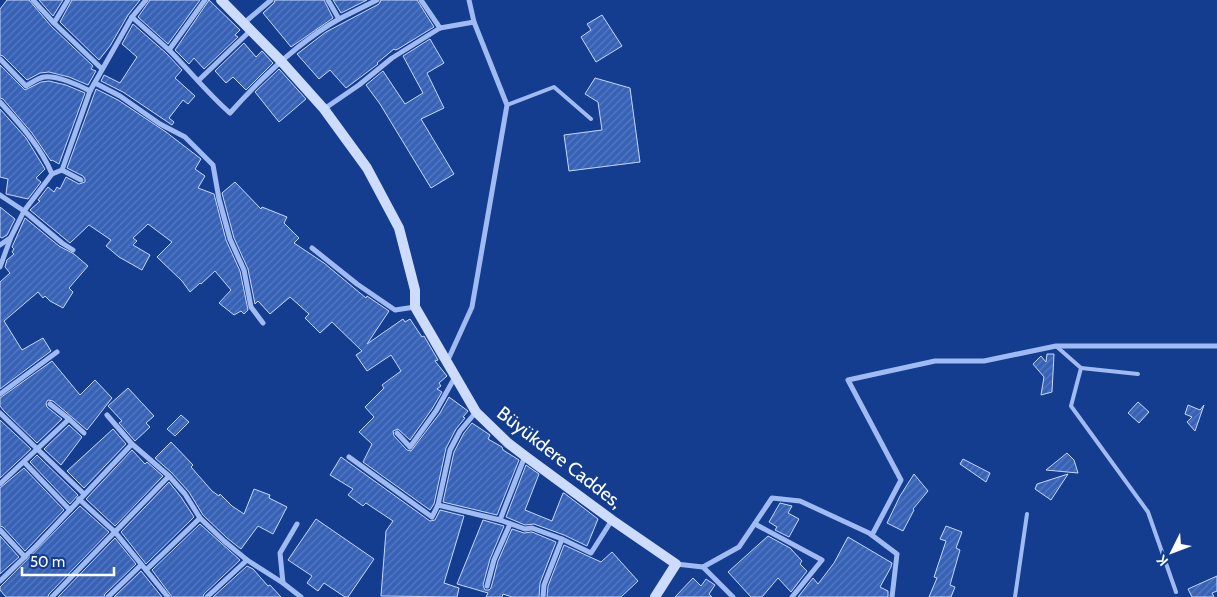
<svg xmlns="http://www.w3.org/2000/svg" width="1217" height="597" viewBox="0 0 1217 597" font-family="Cabin,sans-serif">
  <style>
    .building { fill: url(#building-hatch); stroke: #c6d9fc }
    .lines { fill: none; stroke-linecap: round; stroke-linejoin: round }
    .lane { stroke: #9fbbf1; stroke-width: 4 }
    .street { stroke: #9fbbf1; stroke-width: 5 }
    .secondary { stroke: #cddcfc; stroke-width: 10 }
    .labels { text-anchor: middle; stroke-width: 4; stroke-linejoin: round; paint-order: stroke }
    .street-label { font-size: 19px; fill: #fff; stroke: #143c8f }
  </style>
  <defs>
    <pattern id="building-hatch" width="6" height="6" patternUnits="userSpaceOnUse" patternTransform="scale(1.25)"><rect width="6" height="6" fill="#3862b6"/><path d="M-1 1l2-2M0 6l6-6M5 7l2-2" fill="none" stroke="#567ac1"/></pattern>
  </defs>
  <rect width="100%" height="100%" fill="#143c8f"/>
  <g class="building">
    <polygon points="7,0 29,0 51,26 93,66 91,69 96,71 88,85 69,77 49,72 40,73 27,80 3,56 0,55 0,9"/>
    <polygon points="39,0 63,0 53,16"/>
    <polygon points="72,0 140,0 128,15 110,46 99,60 60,22"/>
    <polygon points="150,0 200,0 168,44 138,17"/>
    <polygon points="209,0 240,30 235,35 238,37 204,69 194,58 189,64 175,50"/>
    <polygon points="275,0 324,0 333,18 291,47 263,13 274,3"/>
    <polygon points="333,0 367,0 341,13"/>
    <polygon points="381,0 417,0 434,27 398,49 395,50 394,49 377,63 378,64 346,88 330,70 319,79 297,54 326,32 379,4"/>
    <polygon points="602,15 622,46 596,62 581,37 591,30 587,24"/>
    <polygon points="133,24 166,53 182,70 175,78 195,96 188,104 183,100 169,118 174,122 172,125 123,92 101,81 104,75 120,83 137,57 122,44"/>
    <polygon points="430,39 444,63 427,73 444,108 421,119 454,174 431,188 380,104 366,85 383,71 405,104 423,93 403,56"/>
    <polygon points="244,43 256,57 262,51 273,63 246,90 233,77 226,83 215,71"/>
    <polygon points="0,65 25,90 41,82 49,81 66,85 85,93 59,164 52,160 51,161 32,133 3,99 0,98"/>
    <polygon points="279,69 306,99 279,122 255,92"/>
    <polygon points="595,78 630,88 640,162 569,171 564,135 602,130 598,102 585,94"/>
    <polygon points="96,89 118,100 166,132 201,159 195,169 205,176 198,188 214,194 226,240 240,271 248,310 244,314 241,311 234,315 219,303 231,290 215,271 201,284 200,283 190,292 182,281 157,257 172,242 148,224 133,238 137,241 133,245 150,255 142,270 119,257 106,246 111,240 89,225 70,243 30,210 40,201 38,200 48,187 54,192 57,187 60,189 66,177 79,184 85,182 85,179 83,176 67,168"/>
    <polygon points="0,109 26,138 45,169 36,178 41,182 28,199 6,194 8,179 0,177"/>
    <polygon points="235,182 261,209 262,207 287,217 284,223 299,238 294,243 324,263 366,298 367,296 389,311 367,344 403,319 405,322 410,319 422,337 424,336 438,360 435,361 447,376 439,383 441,386 437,389 442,392 432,409 410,440 398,429 393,431 394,436 407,450 411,451 440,413 449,397 468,411 463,417 465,418 456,429 446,448 434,504 430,510 363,462 372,444 359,432 374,417 365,407 384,388 382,385 401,371 391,355 367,371 356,355 362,351 332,322 320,333 305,318 309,314 290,297 270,314 258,301 255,304 248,269 234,238 222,193"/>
    <polygon points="0,207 15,219 7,235 2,238 0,237"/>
    <polygon points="25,218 59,246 74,254 88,266 69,288 73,292 63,308 50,301 45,296 43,298 38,292 4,321 22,350 43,338 51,351 0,389 0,282 10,273 5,267 7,260 14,254 12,252 14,249 12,247"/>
    <polygon points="1047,354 1054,354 1052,392 1041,395 1044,377 1033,364 1041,356 1046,362"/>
    <polygon points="52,361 80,395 95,380 112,398 87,430 53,401 48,400 46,403 47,407 62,419 37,443 4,411 0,406 0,398"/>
    <polygon points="128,388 154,416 146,423 150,427 135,441 119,423 122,421 108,406"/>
    <polygon points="1138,402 1149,412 1139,423 1128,413"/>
    <polygon points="1188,405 1200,410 1204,405 1195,431 1187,422 1192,417 1185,414"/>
    <polygon points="181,415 189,422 175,436 167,429"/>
    <polygon points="0,420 31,449 0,478"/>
    <polygon points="472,423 490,435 488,439 502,447 503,450 519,460 497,515 443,502 454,452 464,433"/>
    <polygon points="69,425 82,437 61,465 44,449"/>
    <polygon points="113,429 126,444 84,488 67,471"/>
    <polygon points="171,442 193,465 191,467 212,491 219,496 220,494 232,506 244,514 254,489 270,495 269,498 287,507 273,534 258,526 241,549 227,538 203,515 189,492 172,473 155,458"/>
    <polygon points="132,450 145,464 147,462 163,476 115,526 86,499"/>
    <polygon points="1067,453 1074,460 1078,473 1046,470"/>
    <polygon points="37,455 78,495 70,504 30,462"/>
    <polygon points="341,457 430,521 435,520 440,510 464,516 444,583 459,588 457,597 381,596 386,531 393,521 366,503 363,506 348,495 353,489 330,475"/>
    <polygon points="963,459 990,473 986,482 960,464"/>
    <polygon points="526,465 539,474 525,510 552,521 563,493 564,493 598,519 587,546 564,535 534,524 525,525 506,517"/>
    <polygon points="24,468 64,510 25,551 3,527 0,526 0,488"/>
    <polygon points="914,474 928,491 913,509 914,510 903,531 887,523 900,496"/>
    <polygon points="1068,474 1051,500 1035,489 1037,484"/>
    <polygon points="169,482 181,497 194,517 146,564 121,532"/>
    <polygon points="780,503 792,506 788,513 799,519 789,537 775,530 777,527 769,522"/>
    <polygon points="80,506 109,532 49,594 48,597 6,597 0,590 0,587"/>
    <polygon points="316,519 374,559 348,597 345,597 324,583 318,591 307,583 312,576 288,560"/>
    <polygon points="483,520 504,526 490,559 483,585 485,590 489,590 491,588 498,561 512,529 524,533 532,532 556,542 540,583 539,597 512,597 503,594 502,597 486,597 488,593 457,584"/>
    <polygon points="200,524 240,560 204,594 203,597 172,597 152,570"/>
    <polygon points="946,526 962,532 956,548 960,550 950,585 955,587 951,597 929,597 937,578 934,577 946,541 940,539"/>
    <polygon points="0,536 19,557 0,574"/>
    <polygon points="768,536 790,548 802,561 800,564 807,571 791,592 778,578 762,597 751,597 728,572"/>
    <polygon points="848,537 892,563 891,567 880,587 888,591 888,597 798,597 813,578 818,584 834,563"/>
    <polygon points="115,538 136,564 105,594 104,597 58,597"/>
    <polygon points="564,545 601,562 612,552 638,581 621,597 547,597 548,586"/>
    <polygon points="247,566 253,569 268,586 270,585 281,597 213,597"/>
    <polygon points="141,571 162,597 114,597"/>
    <polygon points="1217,576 1217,591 1212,593 1214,597 1192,597 1188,589"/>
    <polygon points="693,578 701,586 706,579 715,585 709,594 712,597 675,597"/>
  </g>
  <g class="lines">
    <g class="lane">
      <polyline points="507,105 554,87 591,119"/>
      <polyline points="1056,346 1081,368 1071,406 1148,512 1176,592"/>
      <polyline points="1081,368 1138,374"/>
      <polyline points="1015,597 1027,514"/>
    </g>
    <g class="street">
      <polyline points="33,0 54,23 102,69"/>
      <polyline points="421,0 440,28"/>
      <polyline points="132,17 169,50 205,0"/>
      <polyline points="339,19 377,0"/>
      <polyline points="54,23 68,0"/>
      <polyline points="244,23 271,0"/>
      <path d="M169,50C190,71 208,94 230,113C262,77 297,43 339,19L328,0"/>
      <path d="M0,59L26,86C31,83 38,78 44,77C56,75 79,85 90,91"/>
      <polyline points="199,80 251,30"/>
      <polyline points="95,83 120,96 160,124 185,137 213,165 219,199 230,239 244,270 251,307 263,323"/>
      <path d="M0,102C19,123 41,147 52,174"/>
      <polyline points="324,109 359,85 392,58 440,28 474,22"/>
      <polyline points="62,170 90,91 132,17 146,0"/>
      <polyline points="0,195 24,211 62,243 73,250"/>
      <polyline points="0,245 10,238"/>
      <polyline points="312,248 357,284 395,310 415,307"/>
      <polyline points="0,267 11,237 24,211 52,174 62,170 81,180"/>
      <polyline points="447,362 472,307 507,105 474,22 469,0"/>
      <polyline points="0,394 57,352"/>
      <polyline points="476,412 460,431 450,450 438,505 500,520 525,529 532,528 562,539"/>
      <polyline points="0,413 84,494"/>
      <polyline points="107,415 132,444 169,476 185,494 200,518 224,541 247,560 283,583 301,597"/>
      <polyline points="69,419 84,433"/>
      <polyline points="397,433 410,447 436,411 455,377"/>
      <polyline points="349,457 432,517 438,505"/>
      <polyline points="24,462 70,510"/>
      <polyline points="0,484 69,419 50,404"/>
      <polyline points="79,499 115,532 168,597"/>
      <polyline points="500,520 525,456"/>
      <polyline points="755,524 822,560 792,597"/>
      <polyline points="0,530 25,557"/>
      <polyline points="872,535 901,480 848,380 935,361 984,361 1056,346 1217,346"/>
      <polyline points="676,564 703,567 733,597"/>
      <polyline points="703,567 739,547 772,498 800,501 869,533 897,554 892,597"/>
      <polyline points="146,570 200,518"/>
      <polyline points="0,581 36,546 132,444"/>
      <polyline points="283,583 280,553 297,524"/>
      <polyline points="487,586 494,560 510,524"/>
      <polyline points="52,597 169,476"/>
      <polyline points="108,597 141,565"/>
      <polyline points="207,597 247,560"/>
      <polyline points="543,597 544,585 562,539 591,553 612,520"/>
    </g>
    <polyline class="secondary" points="221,0 281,61 324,109 367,168 399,228 415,290 415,307 476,412 508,443 525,456 612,520 676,564 655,597"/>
  </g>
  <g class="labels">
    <g class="street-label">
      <text transform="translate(560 457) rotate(38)" y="7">Büyükdere Caddes,</text>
    </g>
  </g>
  <g transform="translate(1172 552) rotate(228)" stroke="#143c8f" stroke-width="4" paint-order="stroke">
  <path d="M0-4L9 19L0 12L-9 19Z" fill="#ffffff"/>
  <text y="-8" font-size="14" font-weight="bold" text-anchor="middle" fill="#ffffff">K</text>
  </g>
  <path d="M22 567v8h92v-8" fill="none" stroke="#ffffff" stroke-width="2.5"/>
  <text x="30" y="567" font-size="15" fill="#ffffff" stroke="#143c8f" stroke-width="4" paint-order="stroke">50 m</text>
</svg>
